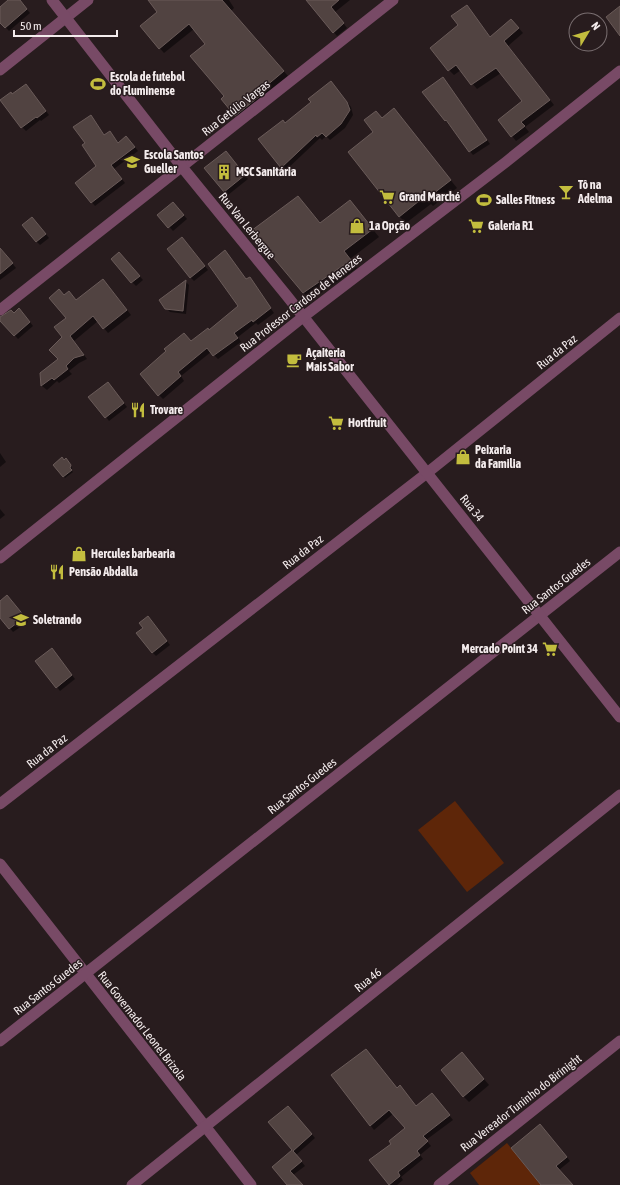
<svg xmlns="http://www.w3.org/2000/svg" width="620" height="1185" viewBox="0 0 620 1185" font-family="'Asap Condensed',sans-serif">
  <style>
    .green { fill: #5e2609 }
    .shadow { fill: #0007 }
    .building { fill: #514341; stroke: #6a5b59 }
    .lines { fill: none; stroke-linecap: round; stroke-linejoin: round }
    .minor { stroke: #784a66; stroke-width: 11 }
    .tertiary { stroke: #784a66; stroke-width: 11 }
    .labels { text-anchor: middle; stroke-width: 3; stroke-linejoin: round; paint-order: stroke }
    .poi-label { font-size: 12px; font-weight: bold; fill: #f4eced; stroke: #281c1e; text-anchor: start }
    .street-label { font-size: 12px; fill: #f4eced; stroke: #281c1e }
  </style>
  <rect width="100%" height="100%" fill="#281c1e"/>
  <g class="green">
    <polygon points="455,801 504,863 467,892 418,830"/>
    <polygon points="507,1143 541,1185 479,1185 470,1173"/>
  </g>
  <g class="shadow">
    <polygon points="10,0 19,0 30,13 9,31 0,21 0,8"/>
    <polygon points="149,0 229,0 234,8 231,11 288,76 240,120 235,115 225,96 207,44 194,29 164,53 141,27 159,12"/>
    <polygon points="307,0 350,0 335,12 347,28 337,36"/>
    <polygon points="467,6 491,38 516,25 523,33 508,46 554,105 525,127 529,132 516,141 512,136 523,102 501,73 477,89 461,70 454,75 449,70 459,25"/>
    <polygon points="443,78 490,144 473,155 445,120"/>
    <polygon points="331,82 351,107 353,115 345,128 330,140 326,136 322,140 320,138 285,171 282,167 286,124 312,103"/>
    <polygon points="26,85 49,115 41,121 40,120 26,131 22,127 13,95"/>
    <polygon points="394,110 457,188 433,206 431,204 406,223 399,216 374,132 383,119"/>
    <polygon points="94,120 105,136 110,132 119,143 130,141 138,151 114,169 125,183 95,206 76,183 98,166 86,143"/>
    <polygon points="229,156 248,179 228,195 224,191"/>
    <polygon points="298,197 321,223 350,201 379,237 350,259 357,268 311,300 303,292"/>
    <polygon points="177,207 187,219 173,231 159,215"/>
    <polygon points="36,222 49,238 40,245 36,241"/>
    <polygon points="186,242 208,270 194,281 190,277"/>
    <polygon points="0,248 16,268 0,280"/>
    <polygon points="123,257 143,280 136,286 132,282"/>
    <polygon points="249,278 274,313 258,325 256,323 238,337 241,342 218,359 211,352 181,376 184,381 163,399 159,395 192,342 209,331 239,306 247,280"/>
    <polygon points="186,282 189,285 186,314 170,312 166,308"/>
    <polygon points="108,285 131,315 108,333 98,321 74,341 87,359 79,363 69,371 72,374 59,383 57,381 47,390 42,386 41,374 60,360 67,318 64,296 77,301"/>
    <polygon points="23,313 33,326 18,339 0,319 14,314"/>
    <polygon points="111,387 127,407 109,421 106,417"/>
    <polygon points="0,453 6,462 0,467"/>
    <polygon points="66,460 72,468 71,470 73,472 65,478 54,465"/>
    <polygon points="0,509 5,515 0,519"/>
    <polygon points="11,600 28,622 13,632 0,616 0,602"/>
    <polygon points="152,621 170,645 156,656 153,653 144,628"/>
    <polygon points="55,653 75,679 60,691 57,687"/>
    <polygon points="468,1060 489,1085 469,1102 463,1096"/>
    <polygon points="333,1076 397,1089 416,1107 432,1094 453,1120 426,1140 431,1146 420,1155 423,1159 401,1177 403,1180 397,1185 390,1185 371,1161 392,1144 406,1128 394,1113 374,1130"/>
    <polygon points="292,1111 315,1138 296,1155 305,1166 293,1175 302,1185 288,1185 273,1167 294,1150"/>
    <polygon points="544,1129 570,1161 559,1170 572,1185 559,1185"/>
  </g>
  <g class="building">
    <polygon points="8,0 20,0 27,9 5,28 0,23 0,7"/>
    <polygon points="148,0 222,0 284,71 259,92 261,95 235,116 221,99 224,96 190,56 205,44 189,24 159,49 140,26 157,12"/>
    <polygon points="306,0 339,0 331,7 344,23 333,33"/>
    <polygon points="467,5 490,37 511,19 519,28 504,41 550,100 521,122 525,126 511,137 498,120 522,101 496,68 471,85 456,65 448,71 430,48 458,25 451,16"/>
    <polygon points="620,6 620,36 606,17"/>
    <polygon points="443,77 487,140 469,152 446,120 445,121 422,92"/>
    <polygon points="331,81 347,102 350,110 341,124 326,137 322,133 317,137 316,135 281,168 258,139 283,120 285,123 311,102 308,99"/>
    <polygon points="26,84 46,111 37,118 36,117 21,128 0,100 11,92 12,94"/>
    <polygon points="394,108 451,180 425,200 424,197 399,217 348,152 373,132 364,120 376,111 382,118"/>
    <polygon points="91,115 104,135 110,131 118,143 126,136 135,147 111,165 122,179 91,203 75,183 96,166 82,145 85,143 73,127"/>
    <polygon points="226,151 245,175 224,192 204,168"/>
    <polygon points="298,196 320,223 350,200 373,229 344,251 351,260 303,293 251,231"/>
    <polygon points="173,202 184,215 168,228 157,215"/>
    <polygon points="32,217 46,234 36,242 22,225"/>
    <polygon points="182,237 205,266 190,278 167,249"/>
    <polygon points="0,248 13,263 0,274"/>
    <polygon points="225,250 246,279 250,277 271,308 253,322 252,320 234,333 238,338 213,356 207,348 178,372 181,376 158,396 140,374 166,351 164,349 184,333 191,341 208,328 209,330 238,306 208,264"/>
    <polygon points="119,252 140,276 131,283 111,259"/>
    <polygon points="103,279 127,310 103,329 93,316 70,336 84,355 74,358 66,366 68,369 54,380 52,378 41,386 40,373 58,359 49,350 62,337 54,327 66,318 49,298 59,289 64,295 69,291 76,300"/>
    <polygon points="186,280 183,311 165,309 159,300"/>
    <polygon points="19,308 30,322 14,336 0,321 0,317 11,310 14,313"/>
    <polygon points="108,382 124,403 105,418 88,397"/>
    <polygon points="62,457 64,460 66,458 71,465 70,468 72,470 63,477 53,465"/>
    <polygon points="7,595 25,617 9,629 0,618 0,601"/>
    <polygon points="148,616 167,641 152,653 136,633 143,628 139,623"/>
    <polygon points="52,648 72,675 56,688 35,661"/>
    <polygon points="366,1049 397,1088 400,1085 416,1106 432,1093 450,1115 423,1136 428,1141 417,1151 420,1155 398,1172 400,1176 389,1185 369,1160 391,1144 389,1141 405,1128 389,1110 370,1126 331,1075"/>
    <polygon points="462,1052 484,1079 463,1097 441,1070"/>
    <polygon points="288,1106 312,1134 293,1151 302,1161 290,1171 303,1185 287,1185 272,1167 292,1150 268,1122"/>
    <polygon points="540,1124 567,1157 556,1166 573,1185 541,1185 511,1148"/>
  </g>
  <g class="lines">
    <g class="minor">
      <polyline points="0,70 88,0"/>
      <polyline points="0,310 393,0"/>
      <polyline points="0,804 427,473 620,318"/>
      <polyline points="0,864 251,1185"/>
      <polyline points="0,1041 620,552"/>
      <polyline points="132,1185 620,795"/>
      <polyline points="439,1185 620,1041"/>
    </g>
    <g class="tertiary">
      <polyline points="52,0 182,167 287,296 620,717"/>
      <polyline points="0,558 303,317 506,162 620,71"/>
    </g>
  </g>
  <defs>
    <g id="stadium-bare" transform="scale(1.2)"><path d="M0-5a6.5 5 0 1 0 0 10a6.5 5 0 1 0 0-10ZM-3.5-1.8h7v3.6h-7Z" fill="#c3bd3e" stroke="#281c1e" stroke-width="2.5" paint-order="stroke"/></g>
    <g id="school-bare" transform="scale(1.2)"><path d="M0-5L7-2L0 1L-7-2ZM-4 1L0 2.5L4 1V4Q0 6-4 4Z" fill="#c3bd3e" stroke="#281c1e" stroke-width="2.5" paint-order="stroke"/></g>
    <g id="building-bare" transform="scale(1.2)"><path d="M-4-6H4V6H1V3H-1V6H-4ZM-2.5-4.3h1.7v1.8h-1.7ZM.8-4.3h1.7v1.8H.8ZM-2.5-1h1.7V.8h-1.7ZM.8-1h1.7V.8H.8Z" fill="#c3bd3e" stroke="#281c1e" stroke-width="2.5" paint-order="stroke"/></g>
    <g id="bar-bare" transform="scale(1.2)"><path d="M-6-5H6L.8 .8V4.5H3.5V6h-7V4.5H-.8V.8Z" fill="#c3bd3e" stroke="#281c1e" stroke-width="2.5" paint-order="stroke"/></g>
    <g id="supermarket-bare" transform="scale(1.2)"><path d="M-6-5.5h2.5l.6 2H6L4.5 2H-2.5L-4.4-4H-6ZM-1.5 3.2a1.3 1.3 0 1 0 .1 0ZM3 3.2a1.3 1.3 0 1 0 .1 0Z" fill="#c3bd3e" stroke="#281c1e" stroke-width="2.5" paint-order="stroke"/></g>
    <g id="shop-bare" transform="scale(1.2)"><path d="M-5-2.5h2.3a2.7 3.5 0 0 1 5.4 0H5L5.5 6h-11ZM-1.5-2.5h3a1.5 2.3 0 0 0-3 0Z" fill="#c3bd3e" stroke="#281c1e" stroke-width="2.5" paint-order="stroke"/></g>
    <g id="cafe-bare" transform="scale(1.2)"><path d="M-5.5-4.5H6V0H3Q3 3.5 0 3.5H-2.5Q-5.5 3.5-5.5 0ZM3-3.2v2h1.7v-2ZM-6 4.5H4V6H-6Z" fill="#c3bd3e" stroke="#281c1e" stroke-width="2.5" paint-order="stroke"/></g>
    <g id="restaurant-bare" transform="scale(1.2)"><path d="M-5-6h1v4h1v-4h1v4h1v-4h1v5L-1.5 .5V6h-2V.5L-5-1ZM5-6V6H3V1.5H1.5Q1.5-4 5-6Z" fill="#c3bd3e" stroke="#281c1e" stroke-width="2.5" paint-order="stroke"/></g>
  </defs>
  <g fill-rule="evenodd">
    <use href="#stadium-bare" x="98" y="84"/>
    <use href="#school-bare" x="132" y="162"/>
    <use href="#building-bare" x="224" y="172"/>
    <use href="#bar-bare" x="566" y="192"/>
    <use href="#supermarket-bare" x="387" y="197"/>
    <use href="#stadium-bare" x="484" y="200"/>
    <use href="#shop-bare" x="357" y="226"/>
    <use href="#supermarket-bare" x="476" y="226"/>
    <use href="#cafe-bare" x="294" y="360"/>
    <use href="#restaurant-bare" x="138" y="410"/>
    <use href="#supermarket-bare" x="336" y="423"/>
    <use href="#shop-bare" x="463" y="457"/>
    <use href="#shop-bare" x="79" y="554"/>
    <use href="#restaurant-bare" x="57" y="572"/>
    <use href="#school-bare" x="21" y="620"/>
    <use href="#supermarket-bare" x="550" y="649"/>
  </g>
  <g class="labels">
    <g class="poi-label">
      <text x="110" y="81">Escola de futebol<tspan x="110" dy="14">do Fluminense</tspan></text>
      <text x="144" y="159">Escola Santos<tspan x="144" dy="14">Gueller</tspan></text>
      <text x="236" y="176">MSC Sanitária</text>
      <text x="578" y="189">Tô na<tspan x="578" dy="14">Adelma</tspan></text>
      <text x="399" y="201">Grand Marché</text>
      <text x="496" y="204">Salles Fitness</text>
      <text x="369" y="230">1a Opção</text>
      <text x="488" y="230">Galeria R1</text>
      <text x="306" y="357">Açaiteria<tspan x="306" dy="14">Mais Sabor</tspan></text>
      <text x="150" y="414">Trovare</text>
      <text x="348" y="427">Hortfruit</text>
      <text x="475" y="454">Peixaria<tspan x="475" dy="14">da Familia</tspan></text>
      <text x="91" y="558">Hercules barbearia</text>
      <text x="69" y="576">Pensão Abdalla</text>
      <text x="33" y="624">Soletrando</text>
      <text x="538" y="653" text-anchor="end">Mercado Point 34</text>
    </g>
    <g class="street-label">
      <text transform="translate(236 108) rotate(-38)" y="4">Rua Getúlio Vargas</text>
      <text transform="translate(247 226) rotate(51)" y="4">Rua Van Lerbergue</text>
      <text transform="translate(301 303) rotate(-38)" y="4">Rua Professor Cardoso de Menezes</text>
      <text transform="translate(557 352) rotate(-39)" y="4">Rua da Paz</text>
      <text transform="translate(472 508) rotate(51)" y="4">Rua 34</text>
      <text transform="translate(303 552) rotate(-38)" y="4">Rua da Paz</text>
      <text transform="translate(556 586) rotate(-38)" y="4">Rua Santos Guedes</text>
      <text transform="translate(47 751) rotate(-38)" y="4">Rua da Paz</text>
      <text transform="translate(302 786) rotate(-38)" y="4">Rua Santos Guedes</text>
      <text transform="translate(368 980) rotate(-39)" y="4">Rua 46</text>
      <text transform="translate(48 987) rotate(-38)" y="4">Rua Santos Guedes</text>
      <text transform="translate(142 1026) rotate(52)" y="4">Rua Governador Leonel Brizola</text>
      <text transform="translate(521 1103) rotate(-38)" y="4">Rua Vereador Tuninho do Birinight</text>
    </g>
  </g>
  <g transform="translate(588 32) rotate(52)"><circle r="19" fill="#281c1e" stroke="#7a6f71"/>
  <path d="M0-3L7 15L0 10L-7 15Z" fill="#c3bd3e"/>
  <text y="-6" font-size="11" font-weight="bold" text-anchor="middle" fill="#f4eced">N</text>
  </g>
  <path d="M14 30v6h103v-6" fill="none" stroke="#f4eced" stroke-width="2"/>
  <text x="20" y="30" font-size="12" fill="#f4eced" stroke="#281c1e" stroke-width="3" paint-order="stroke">50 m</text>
</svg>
